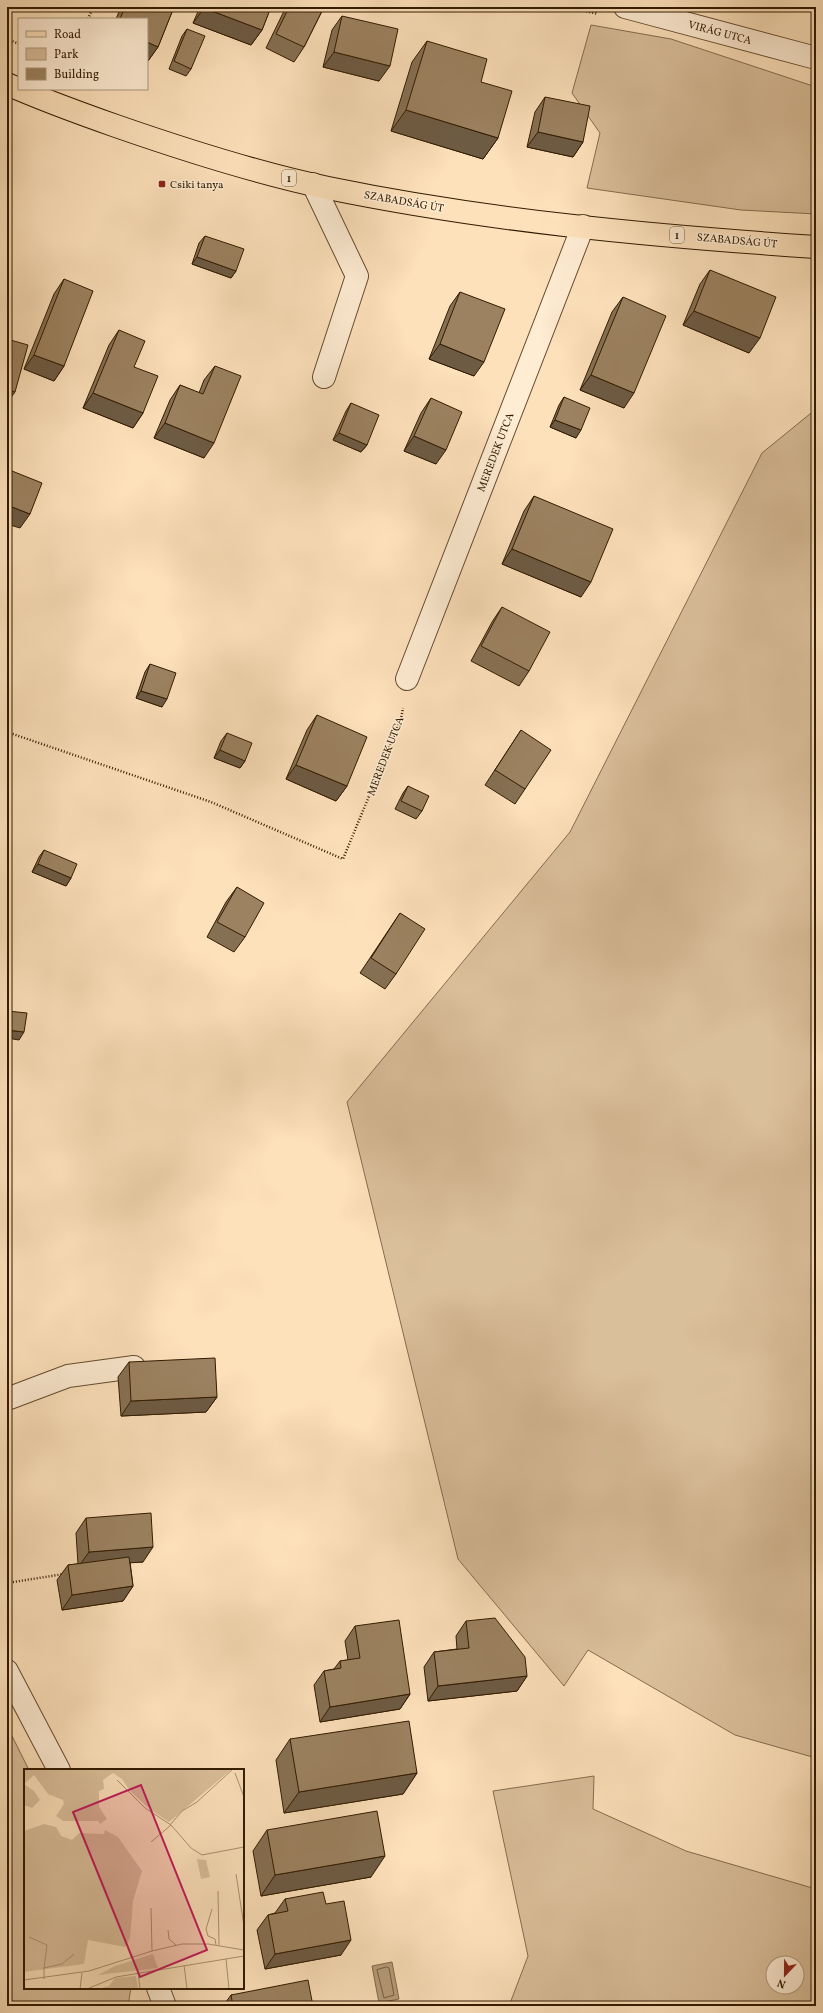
<svg xmlns="http://www.w3.org/2000/svg" width="823" height="2013" viewBox="0 0 823 2013" font-family="Vollkorn,serif">
  <style>
    .green { fill: #dabf9b; stroke: #866d4e; fill-rule: evenodd }
    .water { fill: #b89e7b; stroke: #826a4a }
    .lines { fill: none; stroke-linecap: round; stroke-linejoin: round }
    .shore { stroke: #755c3e; stroke-width: 1 }
    .minor-casing { stroke: #654c2f; stroke-width: 24 }
    .major-casing { stroke: #321b00; stroke-width: 24 }
    .path { stroke: #321b00; stroke-width: 2.5; stroke-dasharray: 1 2; stroke-linecap: butt }
    .minor { stroke: #feecd3; stroke-width: 22 }
    .major { stroke: #fde1bb; stroke-width: 22 }
    .wall { fill: #867053; stroke: #321b00 }
    .shaded-wall { fill: #6d5b44; stroke: #321b00 }
    .building { fill: #9c8261; stroke: #321b00 }
    .poi-dot { fill: #8f2418; stroke: #feecd3; stroke-width: 1.5 }
    .labels { text-anchor: middle; stroke-width: 3; stroke-linejoin: round; paint-order: stroke }
    .shield { fill: #feecd3; stroke: #6f5a3f; stroke-width: 1 }
    .shield-label { font-size: 10px; font-weight: bold; fill: #321b00 }
    .street-label { font-size: 11px; fill: #321b00; stroke: #feecd3 }
    .poi-label { font-size: 11px; fill: #321b00; stroke: #feecd3; text-anchor: start }
    .inset-road { fill: none; stroke: #ac9270; stroke-width: 1 }
    .view { fill: #c2185b; fill-opacity: 0.15; stroke: #c2185b; stroke-width: 2 }
    .inset-edge { fill: none; stroke: #321b00; stroke-width: 2 }
  </style>
  <rect width="100%" height="100%" fill="#fde1bb"/>
  <filter id="stains"><feTurbulence type="fractalNoise" baseFrequency=".005" numOctaves="4"/><feColorMatrix values="0 0 0 0 .2 0 0 0 0 .09 0 0 0 0 .02 0 0 0 .5 -.17"/></filter>
  <radialGradient id="worn" r=".72"><stop offset=".6" stop-color="#630" stop-opacity="0"/><stop offset="1" stop-color="#630" stop-opacity=".3"/></radialGradient>
  <g class="green">
    <polygon points="591,25 671,39 816,87 816,214 741,210 587,188 600,133 572,93"/>
    <polygon points="816,409 816,1758 735,1735 588,1650 564,1686 458,1559 347,1102 570,832 762,453"/>
    <polygon points="7,1726 29,1770 25,1770 25,1988 131,1988 128,2006 7,2006"/>
    <path d="M594,1776L593,1809L686,1851L816,1889V2006H509L528,1956L493,1791ZM773,1963H797V1987H773Z"/>
  </g>
  <polygon class="water" points="392,1962 399,1999 379,2003 372,1966"/>
  <g class="lines">
    <polygon class="shore" points="387,1967 389,1968 394,1995 384,1998 377,1970"/>
    <g class="minor-casing">
      <g id="minor">
        <polyline points="625,7 816,58"/>
        <polyline points="313,184 357,276 324,377"/>
        <polyline points="407,679 583,226"/>
        <polyline points="7,1399 68,1376 134,1367"/>
        <polyline points="7,1671 59,1770"/>
        <polyline points="158,1988 165,2006"/>
      </g>
    </g>
    <g class="major-casing">
      <path id="major" d="M7,84C43,100 79,113 116,126C185,150 256,173 328,188C488,221 653,236 816,247"/>
    </g>
    <g class="path">
      <polyline points="569,7 598,14"/>
      <polyline points="88,19 93,7"/>
      <polyline points="7,39 19,44"/>
      <polyline points="7,732 211,802 343,859 401,719 403,708"/>
      <polyline points="7,1583 64,1574"/>
    </g>
    <use href="#minor" class="minor"/>
    <use href="#major" class="major"/>
  </g>
  <g class="wall">
    <polygon points="121,7 174,7 158,47 148,61 147,61 147,19 116,19"/>
    <polygon points="200,7 271,7 262,30 251,45 193,23"/>
    <polygon points="286,7 324,7 304,47 294,62 266,48"/>
    <polygon points="342,16 379,81 323,67 332,30"/>
    <polygon points="187,29 191,69 186,76 169,69 182,36"/>
    <polygon points="427,41 498,138 483,159 391,131 412,62"/>
    <polygon points="545,97 583,142 573,157 527,147 535,112"/>
    <polygon points="205,236 236,271 231,278 192,264 199,243"/>
    <polygon points="710,270 749,353 683,325 700,284"/>
    <polygon points="64,279 64,366 54,381 24,369 54,294"/>
    <polygon points="460,292 474,376 429,359 450,306"/>
    <polygon points="623,297 624,408 580,390 612,312"/>
    <polygon points="119,330 134,367 143,413 133,428 83,408 109,345"/>
    <polygon points="215,366 204,458 154,438 170,400 180,385 199,393 204,380"/>
    <polygon points="564,397 576,438 550,427 559,405"/>
    <polygon points="431,398 436,464 404,451 421,413"/>
    <polygon points="351,403 367,445 361,452 333,440 346,411"/>
    <polygon points="534,496 581,597 502,564 524,511"/>
    <polygon points="502,607 529,671 519,686 471,661 492,622"/>
    <polygon points="150,664 162,707 136,698 145,672"/>
    <polygon points="317,715 347,786 336,801 286,779 307,730"/>
    <polygon points="521,730 525,789 515,804 485,785"/>
    <polygon points="227,733 245,761 240,768 214,758 221,741"/>
    <polygon points="408,786 422,811 416,819 395,809 403,793"/>
    <polygon points="44,850 71,878 66,886 32,872 39,857"/>
    <polygon points="237,887 245,937 234,952 207,937 226,902"/>
    <polygon points="400,913 396,974 385,989 360,973"/>
    <polygon points="129,1362 217,1397 206,1412 121,1416 118,1377"/>
    <polygon points="86,1518 143,1562 130,1562 133,1586 123,1601 62,1610 57,1580 68,1565 78,1564 76,1533"/>
    <polygon points="466,1621 527,1676 517,1691 428,1701 424,1667 434,1652 457,1649 456,1636"/>
    <polygon points="355,1626 410,1694 400,1709 320,1722 314,1685 324,1671 334,1669 340,1661 348,1660 345,1641"/>
    <polygon points="290,1739 417,1773 403,1794 284,1813 276,1760"/>
    <polygon points="267,1830 371,1877 261,1896 253,1851"/>
    <polygon points="285,1899 326,1904 341,1955 265,1969 257,1930 268,1915 275,1913"/>
    <polygon points="231,1995 313,2006 223,2006"/>
  </g>
  <g class="shaded-wall">
    <polygon points="204,8 262,30 251,45 193,23"/>
    <polygon points="147,42 158,47 148,61 147,61"/>
    <polygon points="334,52 390,66 379,81 323,67"/>
    <polygon points="406,110 498,138 483,159 391,131"/>
    <polygon points="538,132 583,142 573,157 527,147"/>
    <polygon points="197,257 236,271 231,278 192,264"/>
    <polygon points="694,311 760,338 749,353 683,325"/>
    <polygon points="440,344 484,362 474,376 429,359"/>
    <polygon points="34,355 64,366 54,381 24,369"/>
    <polygon points="591,375 634,393 624,408 580,390"/>
    <polygon points="7,389 15,392 7,403"/>
    <polygon points="93,393 143,413 133,428 83,408"/>
    <polygon points="555,420 581,430 576,438 550,427"/>
    <polygon points="165,423 214,443 204,458 154,438"/>
    <polygon points="339,433 367,445 361,452 333,440"/>
    <polygon points="414,436 446,450 436,464 404,451"/>
    <polygon points="7,505 30,514 20,528 7,524"/>
    <polygon points="512,549 591,582 581,597 502,564"/>
    <polygon points="141,691 167,699 162,707 136,698"/>
    <polygon points="220,750 245,761 240,768 214,758"/>
    <polygon points="296,765 347,786 336,801 286,779"/>
    <polygon points="38,864 71,878 66,886 32,872"/>
    <polygon points="7,1030 24,1032 19,1040 7,1038"/>
    <polygon points="7,1329 11,1329 7,1335"/>
    <polygon points="217,1397 206,1412 121,1416 131,1401"/>
    <polygon points="153,1547 143,1562 79,1566 89,1552"/>
    <polygon points="133,1586 123,1601 62,1610 72,1595"/>
    <polygon points="527,1676 517,1691 428,1701 438,1686"/>
    <polygon points="410,1694 400,1709 320,1722 330,1707"/>
    <polygon points="417,1773 403,1794 284,1813 299,1792"/>
    <polygon points="385,1856 371,1877 261,1896 275,1875"/>
    <polygon points="351,1940 341,1955 265,1969 275,1954"/>
  </g>
  <g class="building">
    <polygon points="125,7 174,7 158,47 147,42 147,19 120,19"/>
    <polygon points="204,7 271,7 262,30 204,8"/>
    <polygon points="289,7 324,7 304,47 276,34"/>
    <polygon points="342,16 398,29 390,66 334,52"/>
    <polygon points="187,29 205,36 191,69 174,61"/>
    <polygon points="427,41 487,59 481,82 512,91 498,138 406,110"/>
    <polygon points="545,97 590,106 583,142 538,132"/>
    <polygon points="205,236 244,249 236,271 197,257"/>
    <polygon points="710,270 776,297 760,338 694,311"/>
    <polygon points="64,279 93,291 64,366 34,355"/>
    <polygon points="460,292 505,309 484,362 440,344"/>
    <polygon points="623,297 666,316 634,393 591,375"/>
    <polygon points="119,330 145,341 134,367 158,376 143,413 93,393"/>
    <polygon points="7,339 28,345 15,392 7,389"/>
    <polygon points="215,366 241,376 214,443 165,423 180,385 203,394"/>
    <polygon points="564,397 590,408 581,430 555,420"/>
    <polygon points="431,398 462,412 446,450 414,436"/>
    <polygon points="351,403 379,415 367,445 339,433"/>
    <polygon points="7,469 42,483 30,514 7,505"/>
    <polygon points="534,496 613,529 591,582 512,549"/>
    <polygon points="502,607 550,632 529,671 481,646"/>
    <polygon points="150,664 176,673 167,699 141,691"/>
    <polygon points="317,715 367,737 347,786 296,765"/>
    <polygon points="521,730 551,750 525,789 495,770"/>
    <polygon points="227,733 252,743 245,761 220,750"/>
    <polygon points="408,786 429,796 422,811 401,801"/>
    <polygon points="44,850 77,864 71,878 38,864"/>
    <polygon points="237,887 264,903 245,937 217,922"/>
    <polygon points="400,913 425,929 396,974 371,958"/>
    <polygon points="7,1011 27,1013 24,1032 7,1030"/>
    <polygon points="7,1273 11,1329 7,1329"/>
    <polygon points="215,1358 217,1397 131,1401 129,1362"/>
    <polygon points="151,1513 153,1547 89,1552 86,1518"/>
    <polygon points="129,1557 133,1586 72,1595 68,1565"/>
    <polygon points="495,1618 525,1657 527,1676 438,1686 434,1652 469,1648 466,1621"/>
    <polygon points="399,1620 410,1694 330,1707 324,1671 341,1668 340,1661 360,1658 355,1626"/>
    <polygon points="409,1721 417,1773 299,1792 290,1739"/>
    <polygon points="377,1811 385,1856 275,1875 267,1830"/>
    <polygon points="323,1892 326,1904 344,1901 351,1940 275,1954 268,1915 288,1911 285,1899"/>
    <polygon points="308,1980 313,2006 233,2006 231,1995"/>
  </g>
  <rect class="poi-dot" x="158" y="180" width="8" height="8" rx="2"/>
  <g class="labels">
    <g class="shield">
      <rect x="282" y="170" width="14" height="16" rx="3"/>
      <rect x="670" y="227" width="14" height="16" rx="3"/>
    </g>
    <g class="shield-label">
      <text x="289" y="182">1</text>
      <text x="677" y="239">1</text>
    </g>
    <g class="street-label">
      <text transform="translate(720 32) rotate(15)" y="4">VIRÁG UTCA</text>
      <text transform="translate(404 201) rotate(10)" y="4">SZABADSÁG ÚT</text>
      <text transform="translate(737 240) rotate(5)" y="4">SZABADSÁG ÚT</text>
      <text transform="translate(495 452) rotate(-69)" y="4">MEREDEK UTCA</text>
      <text transform="translate(385 756) rotate(-69)" y="4">MEREDEK UTCA</text>
    </g>
    <g class="poi-label">
      <text x="170" y="188">Csiki tanya</text>
    </g>
  </g>
  <g transform="translate(24 1769)">
    <rect width="220" height="220" fill="#fde1bb"/>
    <path d="M0,0H208L145,53L127,41L107,23L98,10L89,4L79,11L80,20L75,22V38L83,50L76,55L74,52H39L32,47L40,35L39,31L24,25L10,6L0,15L10,22L16,31L8,39L0,36ZM20,55L32,58L37,67L48,71L55,64L80,65L81,61L94,68L118,102L109,132L106,169L101,178L64,171L60,195L0,203V62ZM173,90L182,91L186,108L177,110ZM129,185L134,199L74,206L91,197ZM112,207L114,220H74L85,217L91,209Z" fill="#dabf9b"/>
    <path class="inset-road" d="M211,4L220,28M93,11L121,39L147,56L167,79L178,86L220,78M146,56L158,42L173,33L209,0M127,73L147,56M212,105L220,157M194,122L195,176M127,139L128,182M188,140L182,160L184,167L191,170L192,176M144,161L145,170L152,176M5,168L23,176L20,199M202,190L205,220M160,196L163,220M114,203L116,220M20,210V199L38,195L50,185M0,211L65,202L128,182L158,175H184L220,181M56,220L58,204M63,220L92,208L220,187"/>
    <path class="view" d="M117,16L183,181L116,208L49,43Z"/>
    <rect width="220" height="220" class="inset-edge"/>
  </g>
  <rect width="823" height="2013" fill="none" stroke="#fde1bb" stroke-width="24"/>
  <rect x="8" y="8" width="807" height="1997" fill="none" stroke="#321b00" stroke-width="2"/>
  <rect x="12" y="12" width="799" height="1989" fill="none" stroke="#321b00"/>
  <rect x="18" y="18" width="130" height="72" fill="#feecd3" stroke="#ac987f"/>
  <rect x="26" y="31" width="20" height="6" fill="#fde1bb" stroke="#ac987f"/>
  <text x="54" y="38" font-size="12" fill="#321b00">Road</text>
  <rect x="26" y="48" width="20" height="12" fill="#dabf9b" stroke="#ac987f"/>
  <text x="54" y="58" font-size="12" fill="#321b00">Park</text>
  <rect x="26" y="68" width="20" height="12" fill="#9c8261" stroke="#ac987f"/>
  <text x="54" y="78" font-size="12" fill="#321b00">Building</text>
  <g transform="translate(785 1975) rotate(202)"><circle r="19" fill="#feecd3" stroke="#ac987f"/>
  <path d="M0-3L7 15L0 10L-7 15Z" fill="#8f2418"/>
  <text y="-6" font-size="11" font-weight="bold" text-anchor="middle" fill="#321b00">N</text>
  </g>
  <rect width="100%" height="100%" filter="url(#stains)"/>
  <rect width="100%" height="100%" fill="url(#worn)"/>
</svg>
